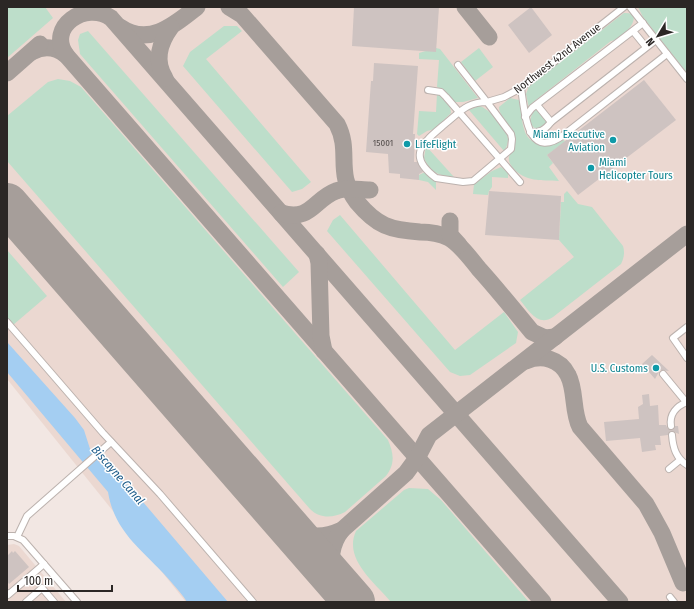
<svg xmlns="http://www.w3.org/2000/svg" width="694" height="609" viewBox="0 0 694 609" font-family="'Fira Sans Condensed',sans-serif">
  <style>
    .built { fill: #ebd8d1 }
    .green { fill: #bddeca }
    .water { fill: #a4cef2 }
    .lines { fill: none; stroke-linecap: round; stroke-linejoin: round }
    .taxiway { stroke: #a69e9a; stroke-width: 17 }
    .runway { stroke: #a69e9a; stroke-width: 42 }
    .building { fill: #cec3c1 }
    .minor-casing { stroke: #bcb2ae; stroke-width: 8 }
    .minor { stroke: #fff; stroke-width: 6 }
    .culture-dot { fill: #0f9aa8; stroke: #fff; stroke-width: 1.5 }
    .labels { text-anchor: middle; stroke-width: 3; stroke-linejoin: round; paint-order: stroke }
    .number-label { font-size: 9px; fill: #544e4c }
    .street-label { font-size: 11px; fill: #2b2725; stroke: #fff }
    .culture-label { font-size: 11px; fill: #0d838f; stroke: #fff; text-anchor: end }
    .water-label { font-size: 12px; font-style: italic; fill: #1b5a88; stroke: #fff }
  </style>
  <rect width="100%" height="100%" fill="#f2e7e3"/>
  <g class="built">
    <polygon points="7,7 687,7 687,602 186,602 7,379"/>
    <polygon points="14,544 19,546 66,602 7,602 7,545"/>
  </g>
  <g class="green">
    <polygon points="7,7 45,7 53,18 7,58"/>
    <polygon points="638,7 687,8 687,73 643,17"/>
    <path d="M624,13C647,12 624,39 611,41L532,103L529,108L526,94L529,86Z"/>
    <polygon points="224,26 237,26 242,31 206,59 311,182 302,189 292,192 183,66 190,52"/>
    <polygon points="88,31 299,272 283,287 80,54 78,40 80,34"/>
    <polygon points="436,48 440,49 478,98 463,102 454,102 443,90 437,87 439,60 419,59 419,53"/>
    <polygon points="479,48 493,67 475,81 461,62"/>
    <path d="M58,79L70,81L81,87L388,440C394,454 395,464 386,476L345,512C333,518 320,519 310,509L7,161V116L48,82Z"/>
    <path d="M437,94C444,97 451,105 451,113L435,129L427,131L419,136L417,134L419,111L436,112Z"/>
    <path d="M510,98L519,100C522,109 521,120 524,129C529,148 550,147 564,140L565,142L547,155L553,163L549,167L559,181C541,180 525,182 513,168C510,164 508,161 509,157C511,149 517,146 515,137C513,125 499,118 499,107Z"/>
    <path d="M479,106C489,108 507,129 508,139C508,143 507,147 504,151L469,110Z"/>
    <polygon points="534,109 536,109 547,122 543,127 536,129 532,126 530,120"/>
    <path d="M426,146L454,177C439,176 430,172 424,158Z"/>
    <polygon points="501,167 508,173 508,178 492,177 492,187 489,191 488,195 473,194 474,184 492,171"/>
    <polygon points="425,172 436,182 436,190 428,182 419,180 419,175"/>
    <path d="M567,191L578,204L592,207L623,246C625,252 624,258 621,264L553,317C538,327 529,311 520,300L574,257L559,240L561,202H564V194Z"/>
    <polygon points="340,215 455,350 504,312 518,332 516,343 470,375 460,376 450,372 327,231 333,220"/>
    <polygon points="7,250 47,296 13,325 7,318"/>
    <path d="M409,488L428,489L441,500L529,602H391C375,583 343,559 356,531L404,490Z"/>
  </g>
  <path class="water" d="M7,342L75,418L84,430L91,452L100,463L132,489L228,602H187C183,595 177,589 172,583C146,552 115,535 108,492L7,372Z"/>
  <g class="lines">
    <g class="taxiway">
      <path d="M229,7L242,15L337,124C352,153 334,172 357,202C377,226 390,230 420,232C430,232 439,233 449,238C461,245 470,258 479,269C497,289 514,310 532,332L545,338L555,337"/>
      <polyline points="465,7 489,37"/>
      <path d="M120,27C149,47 174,25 197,7"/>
      <path d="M32,52C44,45 56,47 66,55L543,602"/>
      <path d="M66,55C46,27 86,0 111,18L620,602"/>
      <polyline points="7,73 40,44"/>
      <path d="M165,78C154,61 160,42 171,27"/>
      <path d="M281,213C311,222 314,199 336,191C346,187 360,190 370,190"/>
      <polyline points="450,221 450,235 459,245"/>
      <polyline points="317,254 319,263 321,336 324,351"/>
      <path d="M526,361C542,354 560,359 568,375C576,390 572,411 580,427L646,504L662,533L683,583"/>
      <path d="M288,526C306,538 322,539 342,530L406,473L417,458L429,435L687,234"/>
      <path d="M334,579C329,561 330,545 342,530"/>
    </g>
    <polyline class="runway" points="7,204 354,602"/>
  </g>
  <g class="building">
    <polygon points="354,7 439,7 436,52 352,46"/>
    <polygon points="531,7 552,35 529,53 508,25"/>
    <polygon points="374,63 418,66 413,134 415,134 414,162 417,162 423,172 419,174 419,180 400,178 400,174 389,173 388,154 366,152 371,81 373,81"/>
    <polygon points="644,80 676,120 578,195 547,155"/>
    <polygon points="489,191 561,196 559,240 485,235"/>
    <polygon points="652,355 669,371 660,370 655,379 642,364"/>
    <polygon points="649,394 650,406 658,405 659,425 666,425 668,429 671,430 675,426 678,426 679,434 672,431 668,435 660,436 661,445 655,445 656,450 642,452 640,438 606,441 604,422 639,419 638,407 643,404 642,395"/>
    <polygon points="12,551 13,553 15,551 29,567 9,584 7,581 7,556"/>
  </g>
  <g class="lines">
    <g class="minor-casing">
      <g id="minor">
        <polyline points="630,7 687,79"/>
        <polyline points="633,31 646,47"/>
        <polyline points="458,65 487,102 504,97 521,88 624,7"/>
        <path d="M521,88C525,113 527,163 565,134L667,54"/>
        <polyline points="428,90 441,92 446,97 520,182"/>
        <path d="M487,102L511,134L512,139L511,149L473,181L463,182L436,178C405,155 424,142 445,124C460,112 467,102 487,102Z"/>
        <polyline points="537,105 551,122"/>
        <polyline points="525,117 532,108 643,23"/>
        <path d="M530,132C540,133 545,130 551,122L656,40"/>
        <polyline points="7,322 103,433 160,494 253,602"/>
        <polyline points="687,327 673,338 687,358"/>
        <polyline points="663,374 686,402"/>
        <path d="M671,426C669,414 677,406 687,402"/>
        <path d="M672,435C673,448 676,458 687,465"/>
        <polyline points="669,469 680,460"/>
        <polyline points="7,536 14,536 23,540 77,602"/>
        <polyline points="17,537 27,516 111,442"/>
        <polyline points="7,593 8,595 44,564"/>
        <polyline points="670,597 674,602"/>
        <polyline points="26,602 42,588 54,602"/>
      </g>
    </g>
    <use href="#minor" class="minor"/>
  </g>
  <g class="culture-dot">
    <circle cx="613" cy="140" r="4"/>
    <circle cx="407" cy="144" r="4"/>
    <circle cx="591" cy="168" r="4"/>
    <circle cx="656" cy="368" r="4"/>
  </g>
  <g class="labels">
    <g class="number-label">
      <text x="383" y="146">15001</text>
    </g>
    <g class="street-label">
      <text transform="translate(557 58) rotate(-38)" y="4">Northwest 42nd Avenue</text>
    </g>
    <g class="culture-label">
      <text x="605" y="138">Miami Executive<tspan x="605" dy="13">Aviation</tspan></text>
      <text x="415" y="148" text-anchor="start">LifeFlight</text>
      <text x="599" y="166" text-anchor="start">Miami<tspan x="599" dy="13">Helicopter Tours</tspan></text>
      <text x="648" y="372">U.S. Customs</text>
    </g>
    <g class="water-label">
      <text transform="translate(118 475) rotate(49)" y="4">Biscayne Canal</text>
    </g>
  </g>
  <rect width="694" height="609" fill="none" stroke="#2b2725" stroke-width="16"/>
  <g transform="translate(658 36) rotate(232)" stroke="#ffffff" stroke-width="3" paint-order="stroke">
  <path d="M0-3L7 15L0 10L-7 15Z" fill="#2b2725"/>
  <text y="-6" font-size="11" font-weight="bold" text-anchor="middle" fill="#2b2725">N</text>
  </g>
  <path d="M18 585v6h94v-6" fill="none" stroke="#2b2725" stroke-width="2"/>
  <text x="24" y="585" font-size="12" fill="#2b2725" stroke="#ffffff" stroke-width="3" paint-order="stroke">100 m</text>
</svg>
